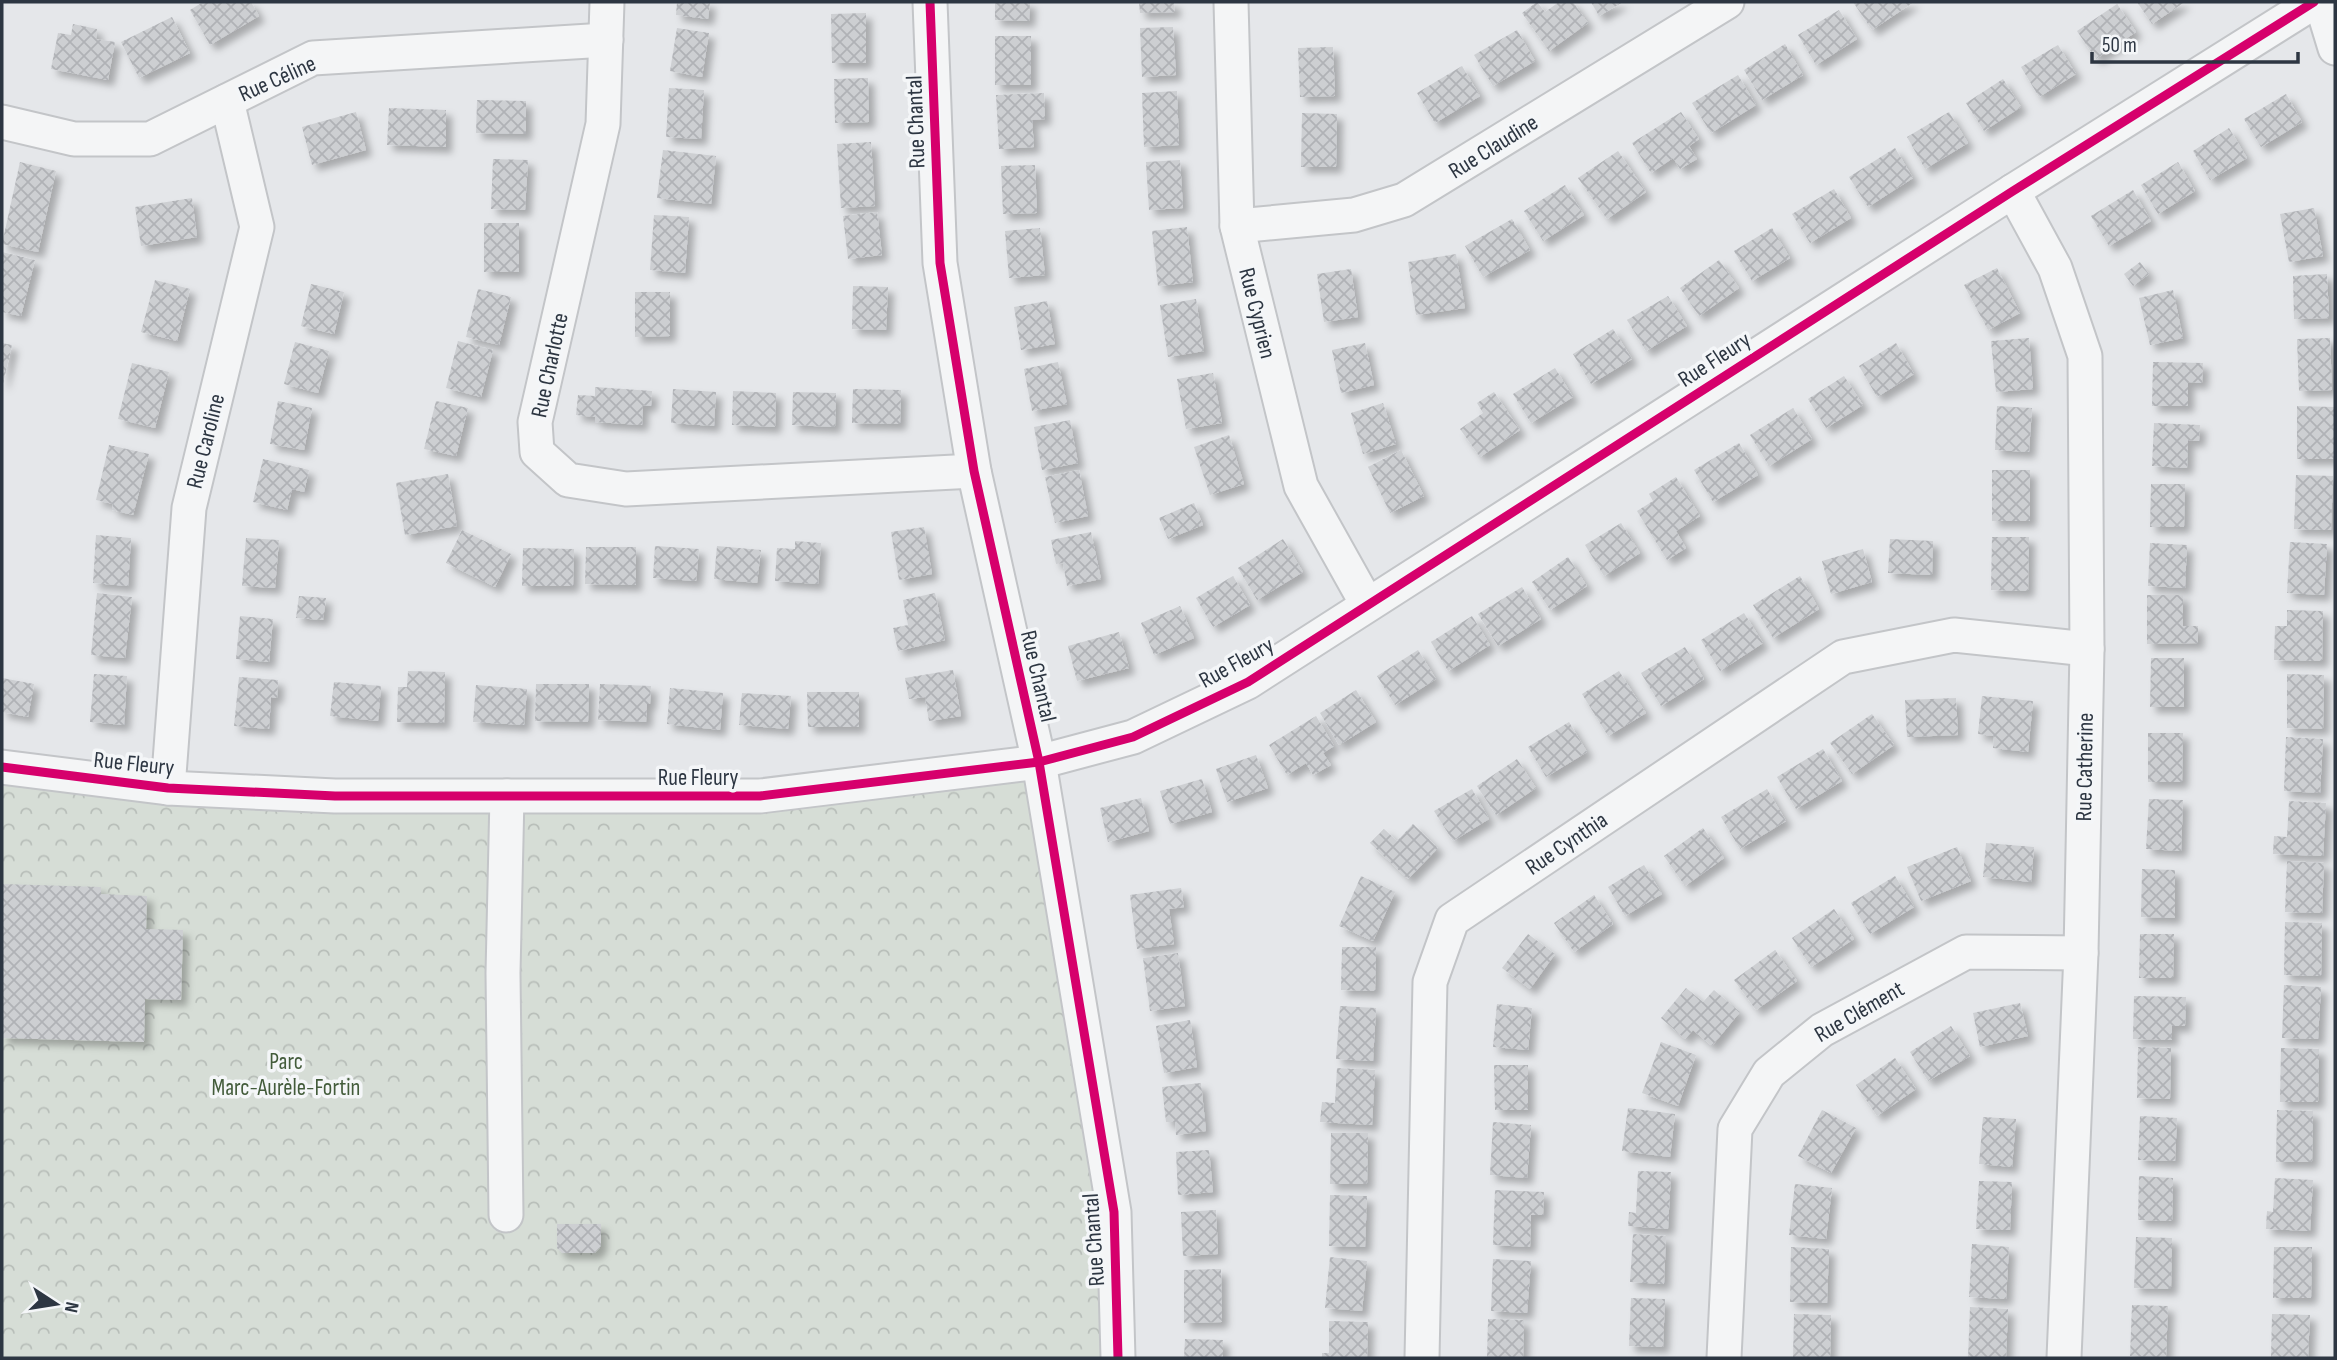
<svg xmlns="http://www.w3.org/2000/svg" width="2337" height="1360" viewBox="0 0 2337 1360" font-family="'Sofia Sans Condensed',sans-serif">
  <style>
    .park { fill: url(#park-crowns) }
    .building { fill: url(#building-cross-hatch); filter: url(#shadow) }
    .lines { fill: none; stroke-linecap: round; stroke-linejoin: round }
    .minor-casing { stroke: #c3c5c8; stroke-width: 37 }
    .minor { stroke: #f4f5f6; stroke-width: 33 }
    .cycleway-casing { stroke: #f4f6f8; stroke-width: 13 }
    .cycleway { stroke: #d6006c; stroke-width: 9 }
    .labels { text-anchor: middle; stroke-width: 7; stroke-linejoin: round; paint-order: stroke }
    .street-label { font-size: 23px; fill: #2d3642; stroke: #f4f6f8 }
    .park-label { font-size: 23px; fill: #435c3b; stroke: #f4f6f8 }
  </style>
  <defs>
    <pattern id="park-crowns" width="20" height="18" patternUnits="userSpaceOnUse" patternTransform="scale(1.75)"><rect width="20" height="18" fill="#d6ddd6"/><path d="M2 6a3 3 0 1 1 6 0M12 15a3 3 0 1 1 6 0" fill="none" stroke="#b8beb9"/></pattern>
    <pattern id="building-cross-hatch" width="8" height="8" patternUnits="userSpaceOnUse" patternTransform="scale(1.75)"><rect width="8" height="8" fill="#cdcfd2"/><path d="M0 0l8 8M0 8l8-8" fill="none" stroke="#b0b2b6"/></pattern>
    <filter id="shadow"><feDropShadow dx="6" dy="6" stdDeviation="3.5" flood-color="#0004"/></filter>
  </defs>
  <rect width="100%" height="100%" fill="#e5e7ea"/>
  <polygon class="park" points="1039,762 1118,1358 2,1358 2,767 490,796"/>
  <g class="building">
    <polygon points="203,2 251,2 259,16 210,45 190,10"/>
    <polygon points="677,2 710,2 708,19 676,15"/>
    <polygon points="995,2 1030,2 1029,21 995,20"/>
    <polygon points="1139,2 1174,2 1175,12 1140,13"/>
    <polygon points="1537,2 1545,12 1559,2 1573,2 1588,23 1549,51 1522,13"/>
    <polygon points="1591,2 1623,2 1599,16"/>
    <polygon points="1853,2 1914,2 1872,30"/>
    <polygon points="2137,2 2185,2 2152,24"/>
    <polygon points="2117,4 2136,32 2096,59 2077,31"/>
    <polygon points="1839,10 1857,39 1816,65 1798,35"/>
    <polygon points="866,13 866,63 832,63 831,14"/>
    <polygon points="172,17 190,53 139,78 121,42"/>
    <polygon points="73,24 97,29 96,39 115,42 108,80 51,69 58,33 71,35"/>
    <polygon points="1173,27 1176,75 1142,77 1140,28"/>
    <polygon points="677,28 709,33 702,77 670,71"/>
    <polygon points="1517,30 1535,61 1493,86 1474,55"/>
    <rect x="995" y="36" width="36" height="49"/>
    <polygon points="1785,44 1803,75 1762,100 1744,70"/>
    <polygon points="2058,45 2076,74 2039,97 2021,67"/>
    <polygon points="1333,47 1335,96 1300,97 1298,48"/>
    <polygon points="1462,66 1480,96 1435,123 1417,93"/>
    <polygon points="1738,75 1756,105 1711,133 1692,103"/>
    <polygon points="868,78 869,122 835,123 834,79"/>
    <polygon points="2003,79 2021,107 1984,131 1966,103"/>
    <polygon points="669,88 704,90 701,139 666,137"/>
    <polygon points="1177,91 1179,145 1144,147 1142,93"/>
    <polygon points="1044,93 1045,119 1032,120 1034,147 999,149 996,95"/>
    <polygon points="2286,94 2302,122 2261,147 2244,119"/>
    <polygon points="477,100 526,101 526,134 476,133"/>
    <polygon points="389,108 446,110 446,147 387,145"/>
    <polygon points="356,112 366,150 312,165 302,127"/>
    <polygon points="1681,112 1699,139 1689,146 1697,159 1680,169 1673,158 1651,173 1632,143"/>
    <polygon points="1949,112 1968,143 1925,169 1907,137"/>
    <polygon points="1302,113 1337,114 1336,167 1301,167"/>
    <polygon points="2229,128 2247,158 2210,180 2193,151"/>
    <polygon points="871,142 875,206 841,208 837,144"/>
    <polygon points="1895,148 1913,178 1868,207 1849,177"/>
    <polygon points="663,150 716,156 711,204 657,198"/>
    <polygon points="1618,151 1646,192 1607,219 1578,178"/>
    <polygon points="493,159 528,160 525,210 491,209"/>
    <polygon points="1180,160 1183,208 1149,210 1146,162"/>
    <polygon points="20,162 56,171 38,252 2,244"/>
    <polygon points="2178,162 2195,191 2158,214 2141,185"/>
    <polygon points="1035,165 1037,213 1003,214 1001,166"/>
    <polygon points="1565,185 1584,215 1543,241 1524,211"/>
    <polygon points="1834,189 1851,218 1810,243 1792,214"/>
    <polygon points="2133,190 2151,221 2109,246 2091,216"/>
    <polygon points="192,198 197,237 141,246 135,207"/>
    <polygon points="2314,208 2323,256 2289,262 2280,214"/>
    <polygon points="877,212 882,255 848,259 843,216"/>
    <polygon points="654,215 689,217 685,273 650,270"/>
    <polygon points="1512,219 1530,250 1483,277 1465,246"/>
    <rect x="484" y="223" width="35" height="49"/>
    <polygon points="1187,227 1193,282 1158,286 1152,231"/>
    <polygon points="1040,228 1045,275 1009,278 1005,231"/>
    <polygon points="1772,228 1790,258 1752,281 1734,251"/>
    <polygon points="2,252 35,260 21,316 2,312"/>
    <polygon points="1456,254 1465,308 1416,315 1408,262"/>
    <polygon points="1719,260 1739,288 1699,316 1680,288"/>
    <polygon points="2140,262 2149,274 2133,286 2124,274"/>
    <polygon points="1997,268 2020,313 1988,330 1964,285"/>
    <polygon points="1351,269 1358,317 1324,322 1317,274"/>
    <polygon points="2327,274 2329,318 2294,319 2293,276"/>
    <polygon points="155,280 190,289 177,341 141,332"/>
    <polygon points="311,284 344,292 334,334 301,326"/>
    <polygon points="853,286 888,287 886,330 852,329"/>
    <polygon points="478,289 511,297 499,345 466,337"/>
    <polygon points="2173,290 2183,338 2150,345 2139,298"/>
    <polygon points="635,292 670,292 670,336 635,337"/>
    <polygon points="1668,296 1687,326 1646,351 1627,320"/>
    <polygon points="1196,299 1204,351 1168,357 1160,305"/>
    <polygon points="1047,301 1055,344 1021,350 1014,307"/>
    <polygon points="1613,329 1632,359 1591,384 1573,354"/>
    <polygon points="2029,338 2033,389 1996,392 1991,341"/>
    <polygon points="2330,338 2332,390 2299,391 2297,339"/>
    <polygon points="458,341 493,350 481,397 446,388"/>
    <polygon points="295,342 329,351 318,393 284,384"/>
    <polygon points="2,343 12,345 3,384 2,384"/>
    <polygon points="1365,343 1374,385 1341,393 1332,350"/>
    <polygon points="1896,343 1914,374 1877,397 1859,366"/>
    <polygon points="1058,362 1067,404 1032,411 1024,369"/>
    <polygon points="2153,362 2203,363 2202,383 2188,382 2188,406 2152,406"/>
    <polygon points="132,363 169,372 155,428 118,419"/>
    <polygon points="1555,368 1573,397 1531,423 1513,394"/>
    <polygon points="1213,373 1222,423 1186,429 1177,379"/>
    <polygon points="1844,376 1863,405 1826,428 1808,399"/>
    <polygon points="595,387 652,391 651,406 643,405 642,425 595,422 595,417 576,415 578,395 595,396"/>
    <polygon points="673,389 716,392 714,426 671,423"/>
    <polygon points="853,389 901,390 900,424 852,423"/>
    <polygon points="733,391 776,393 775,427 732,425"/>
    <polygon points="793,392 836,393 835,427 792,425"/>
    <polygon points="1494,392 1520,430 1480,457 1460,429 1483,413 1477,403"/>
    <polygon points="278,401 312,408 304,450 270,444"/>
    <polygon points="436,401 468,408 456,456 424,449"/>
    <polygon points="1383,403 1396,444 1363,454 1351,413"/>
    <polygon points="1997,406 2032,408 2029,452 1995,450"/>
    <polygon points="2297,406 2334,407 2334,459 2297,459"/>
    <polygon points="1793,408 1812,439 1769,466 1750,435"/>
    <polygon points="1070,420 1078,463 1042,470 1034,427"/>
    <polygon points="2154,423 2200,425 2199,441 2188,440 2187,468 2152,466"/>
    <polygon points="1229,435 1244,484 1210,495 1194,447"/>
    <polygon points="1739,443 1758,475 1713,502 1694,470"/>
    <polygon points="109,445 149,454 133,515 112,510 113,504 96,500"/>
    <polygon points="1401,450 1424,496 1390,513 1368,467"/>
    <polygon points="263,459 309,470 304,492 292,489 287,510 253,502"/>
    <polygon points="1079,470 1088,516 1055,523 1045,477"/>
    <rect x="1992" y="470" width="38" height="51"/>
    <polygon points="448,474 457,526 405,535 396,483"/>
    <polygon points="2296,475 2333,476 2331,530 2294,529"/>
    <polygon points="1676,477 1700,516 1676,531 1686,548 1667,560 1637,511 1653,501 1649,494"/>
    <polygon points="2151,484 2185,484 2184,527 2150,527"/>
    <polygon points="1194,503 1203,525 1168,539 1159,518"/>
    <polygon points="1621,523 1640,553 1604,576 1585,545"/>
    <polygon points="924,527 932,574 899,580 891,532"/>
    <polygon points="462,530 511,554 495,587 446,563"/>
    <polygon points="1091,532 1101,579 1067,586 1063,563 1056,564 1051,540"/>
    <polygon points="96,535 131,538 128,586 93,583"/>
    <polygon points="1992,537 2029,537 2028,591 1991,590"/>
    <polygon points="246,538 279,540 275,588 242,586"/>
    <polygon points="1283,539 1303,572 1257,600 1238,568"/>
    <polygon points="1890,539 1933,541 1932,575 1888,573"/>
    <polygon points="795,541 821,543 818,584 775,581 777,548 795,549"/>
    <polygon points="2290,542 2327,544 2324,595 2287,593"/>
    <polygon points="2150,543 2187,545 2185,588 2148,586"/>
    <polygon points="655,546 699,549 696,581 653,578"/>
    <polygon points="717,546 761,550 757,583 714,579"/>
    <polygon points="586,547 636,547 636,585 585,584"/>
    <polygon points="523,548 574,549 573,586 522,586"/>
    <polygon points="1863,549 1872,582 1831,594 1822,561"/>
    <polygon points="1568,557 1587,586 1550,610 1532,582"/>
    <polygon points="1233,576 1250,605 1213,627 1196,598"/>
    <polygon points="1800,576 1819,609 1773,638 1753,605"/>
    <polygon points="1522,587 1541,619 1498,646 1478,614"/>
    <polygon points="97,593 132,597 125,658 91,655"/>
    <polygon points="935,593 945,640 898,651 893,628 908,625 903,600"/>
    <polygon points="2147,595 2183,595 2183,626 2198,626 2198,643 2147,644"/>
    <polygon points="299,596 326,598 323,620 296,618"/>
    <polygon points="1180,606 1194,638 1154,655 1141,623"/>
    <polygon points="2287,610 2323,611 2322,661 2274,660 2275,626 2287,626"/>
    <polygon points="1744,613 1763,643 1720,671 1701,640"/>
    <polygon points="240,616 273,619 269,662 236,659"/>
    <polygon points="1472,616 1490,645 1448,671 1431,642"/>
    <polygon points="1119,632 1129,668 1077,681 1068,646"/>
    <polygon points="1685,647 1704,679 1661,706 1641,673"/>
    <polygon points="1418,650 1436,679 1395,705 1377,676"/>
    <polygon points="2151,658 2184,658 2184,707 2150,707"/>
    <polygon points="953,670 961,716 929,721 925,697 909,699 905,678"/>
    <polygon points="408,671 445,672 444,723 397,722 398,687 407,687"/>
    <polygon points="1619,671 1646,713 1608,736 1582,694"/>
    <polygon points="94,674 127,676 124,725 90,722"/>
    <polygon points="2287,674 2324,675 2323,729 2287,728"/>
    <polygon points="239,677 278,680 277,698 271,697 269,729 234,726"/>
    <polygon points="2,678 34,684 28,717 2,712"/>
    <polygon points="334,682 381,686 378,721 330,716"/>
    <polygon points="536,684 589,684 588,722 535,721"/>
    <polygon points="600,684 651,686 650,704 647,704 646,722 598,720"/>
    <polygon points="476,685 527,689 524,725 473,722"/>
    <polygon points="670,688 723,693 720,730 667,724"/>
    <polygon points="1356,690 1376,722 1339,745 1320,713"/>
    <polygon points="807,692 859,692 859,727 808,727"/>
    <polygon points="742,693 791,696 788,729 739,725"/>
    <polygon points="1982,696 2033,701 2028,752 1993,748 1994,736 1978,734"/>
    <polygon points="1956,698 1958,735 1907,737 1905,700"/>
    <polygon points="1872,714 1894,745 1852,774 1830,743"/>
    <polygon points="1316,716 1334,746 1323,753 1331,765 1313,775 1306,763 1287,775 1269,745"/>
    <polygon points="1569,722 1587,752 1546,777 1528,747"/>
    <polygon points="2148,733 2183,733 2182,782 2148,782"/>
    <polygon points="2286,737 2323,739 2320,793 2284,791"/>
    <polygon points="1823,749 1842,781 1796,809 1777,777"/>
    <polygon points="1256,755 1268,788 1227,802 1216,769"/>
    <polygon points="1517,759 1536,788 1496,815 1477,786"/>
    <polygon points="1202,779 1212,812 1170,824 1160,791"/>
    <polygon points="1472,789 1489,819 1453,841 1434,811"/>
    <polygon points="1767,789 1786,821 1740,849 1721,817"/>
    <polygon points="1141,798 1149,831 1108,842 1100,808"/>
    <polygon points="2149,799 2183,800 2181,851 2146,849"/>
    <polygon points="2289,801 2326,803 2323,856 2273,854 2274,836 2287,837"/>
    <polygon points="1413,824 1438,848 1408,879 1370,843 1384,829 1397,841"/>
    <polygon points="1703,828 1724,858 1685,886 1664,856"/>
    <polygon points="1986,843 2034,847 2031,882 1983,877"/>
    <polygon points="1957,847 1971,881 1921,901 1907,867"/>
    <polygon points="2287,861 2324,863 2322,913 2285,912"/>
    <polygon points="1644,865 1662,894 1625,916 1608,887"/>
    <polygon points="2142,869 2175,870 2175,918 2141,917"/>
    <polygon points="1361,876 1395,892 1373,941 1339,926"/>
    <polygon points="1895,876 1914,907 1870,934 1851,903"/>
    <polygon points="2,884 101,887 101,894 147,896 146,929 183,930 181,1000 145,999 144,1042 2,1038"/>
    <polygon points="1181,888 1184,907 1169,909 1174,944 1137,949 1130,895"/>
    <polygon points="1594,895 1613,924 1574,952 1554,923"/>
    <polygon points="1834,909 1854,939 1811,967 1792,938"/>
    <polygon points="2285,922 2322,923 2321,976 2284,975"/>
    <polygon points="1528,934 1555,954 1530,989 1502,968"/>
    <polygon points="2140,934 2174,934 2173,978 2139,978"/>
    <polygon points="1342,947 1376,947 1375,991 1341,990"/>
    <polygon points="1775,950 1797,981 1756,1010 1734,980"/>
    <polygon points="1178,953 1185,1006 1150,1011 1143,958"/>
    <polygon points="2284,985 2321,987 2318,1039 2282,1038"/>
    <polygon points="1686,988 1703,1002 1714,990 1740,1012 1712,1046 1693,1030 1685,1039 1661,1018"/>
    <polygon points="2134,996 2186,997 2185,1026 2172,1026 2172,1040 2133,1039"/>
    <polygon points="2020,1003 2028,1036 1980,1047 1973,1013"/>
    <polygon points="1497,1004 1532,1008 1528,1050 1493,1047"/>
    <polygon points="1340,1006 1376,1008 1373,1061 1336,1059"/>
    <polygon points="1190,1020 1197,1067 1164,1073 1156,1026"/>
    <polygon points="1951,1026 1970,1056 1928,1081 1910,1052"/>
    <polygon points="1661,1042 1696,1055 1678,1106 1642,1093"/>
    <polygon points="2138,1047 2171,1048 2170,1099 2137,1098"/>
    <polygon points="2281,1048 2319,1049 2318,1102 2280,1102"/>
    <polygon points="1895,1058 1916,1089 1877,1116 1856,1085"/>
    <polygon points="1494,1065 1528,1065 1528,1110 1495,1110"/>
    <polygon points="1337,1068 1375,1070 1372,1125 1320,1122 1322,1102 1335,1103"/>
    <polygon points="1201,1083 1206,1131 1176,1135 1175,1122 1166,1122 1162,1087"/>
    <polygon points="1628,1108 1675,1114 1670,1157 1622,1151"/>
    <polygon points="1822,1110 1856,1128 1831,1173 1798,1156"/>
    <polygon points="2277,1110 2313,1111 2312,1162 2276,1162"/>
    <polygon points="2140,1116 2177,1118 2175,1161 2138,1160"/>
    <polygon points="1983,1117 2016,1119 2012,1167 1979,1164"/>
    <polygon points="1493,1122 1531,1125 1527,1178 1490,1175"/>
    <polygon points="1331,1133 1368,1133 1367,1184 1330,1184"/>
    <polygon points="1209,1150 1213,1192 1178,1195 1176,1152"/>
    <polygon points="1638,1171 1671,1172 1668,1229 1628,1226 1629,1212 1636,1213"/>
    <polygon points="2139,1176 2173,1178 2172,1221 2138,1220"/>
    <polygon points="2275,1178 2313,1180 2310,1231 2266,1229 2267,1211 2273,1212"/>
    <polygon points="1979,1181 2012,1182 2010,1230 1976,1229"/>
    <polygon points="1795,1184 1832,1188 1826,1239 1789,1235"/>
    <polygon points="1495,1190 1544,1192 1543,1215 1531,1215 1530,1247 1493,1245"/>
    <polygon points="1330,1195 1367,1196 1365,1247 1329,1246"/>
    <polygon points="1216,1210 1218,1254 1183,1256 1181,1212"/>
    <polygon points="557,1224 601,1224 601,1246 595,1253 562,1253 557,1248"/>
    <polygon points="1633,1234 1666,1236 1664,1284 1630,1282"/>
    <polygon points="2136,1237 2172,1238 2171,1289 2134,1288"/>
    <polygon points="1972,1244 2009,1247 2006,1299 1969,1297"/>
    <polygon points="1791,1247 1829,1249 1827,1303 1790,1302"/>
    <polygon points="2274,1247 2312,1247 2311,1298 2273,1298"/>
    <polygon points="1330,1257 1367,1261 1362,1311 1325,1308"/>
    <polygon points="1493,1259 1531,1261 1527,1313 1491,1311"/>
    <polygon points="1221,1269 1222,1322 1184,1323 1184,1270"/>
    <polygon points="1631,1298 1665,1299 1663,1347 1629,1346"/>
    <polygon points="2132,1305 2168,1306 2166,1357 2130,1356"/>
    <polygon points="1970,1307 2008,1309 2006,1358 1968,1358"/>
    <polygon points="1794,1314 1831,1315 1830,1358 1793,1358"/>
    <polygon points="2272,1314 2310,1315 2308,1358 2271,1358"/>
    <polygon points="1488,1319 1524,1320 1523,1358 1487,1358"/>
    <polygon points="1329,1321 1368,1322 1367,1358 1322,1358 1322,1353 1329,1353"/>
    <polygon points="1185,1339 1223,1340 1223,1358 1184,1358"/>
  </g>
  <g class="lines">
    <g class="minor-casing">
      <g id="minor">
        <polyline points="607,2 603,124 535,422 537,452 568,480 626,489 974,471"/>
        <polyline points="930,2 940,263 974,471 1039,762 1114,1212 1118,1358"/>
        <polyline points="1231,2 1237,226 1301,486 1367,604"/>
        <polyline points="2321,2 2335,48"/>
        <polyline points="2,122 74,139 150,139 313,58 606,40"/>
        <polyline points="2013,191 2055,268 2085,356 2087,649 2081,953 2064,1358"/>
        <polyline points="1237,226 1354,215 1404,200 1727,2"/>
        <polyline points="2,767 168,788 335,796 760,796 1039,762 1133,737 1248,682 2013,191 2314,2"/>
        <polyline points="168,788 189,508 257,227 227,101"/>
        <polyline points="506,1215 503,973 507,796"/>
        <polyline points="1422,1358 1430,982 1452,920 1843,657 1954,635 2087,649"/>
        <polyline points="1724,1358 1735,1129 1769,1073 1822,1030 1966,952 2081,953"/>
      </g>
    </g>
    <use href="#minor" class="minor"/>
    <g class="cycleway-casing">
      <g id="cycleway">
        <polyline points="930,2 940,263 974,471 1039,762 1114,1212 1118,1358"/>
        <polyline points="2,767 168,788 335,796 760,796 1039,762 1133,737 1248,682 2013,191 2314,2"/>
      </g>
    </g>
    <use href="#cycleway" class="cycleway"/>
  </g>
  <g class="labels">
    <g class="street-label">
      <text transform="translate(277 78) rotate(-24)" y="8">Rue Céline</text>
      <text transform="translate(915 122) rotate(-92)" y="8">Rue Chantal</text>
      <text transform="translate(1493 146) rotate(-32)" y="8">Rue Claudine</text>
      <text transform="translate(1258 313) rotate(76)" y="8">Rue Cyprien</text>
      <text transform="translate(1714 359) rotate(-33)" y="8">Rue Fleury</text>
      <text transform="translate(549 365) rotate(-78)" y="8">Rue Charlotte</text>
      <text transform="translate(205 441) rotate(-76)" y="8">Rue Caroline</text>
      <text transform="translate(1236 662) rotate(-29)" y="8">Rue Fleury</text>
      <text transform="translate(1039 676) rotate(77)" y="8">Rue Chantal</text>
      <text transform="translate(134 763) rotate(6)" y="8">Rue Fleury</text>
      <text transform="translate(2084 767) rotate(-89)" y="8">Rue Catherine</text>
      <text x="698" y="785">Rue Fleury</text>
      <text transform="translate(1566 843) rotate(-34)" y="8">Rue Cynthia</text>
      <text transform="translate(1859 1011) rotate(-30)" y="8">Rue Clément</text>
      <text transform="translate(1093 1240) rotate(-94)" y="8">Rue Chantal</text>
    </g>
    <g class="park-label">
      <text x="286" y="1069">Parc<tspan x="286" dy="26">Marc-Aurèle-Fortin</tspan></text>
    </g>
  </g>
  <rect width="2337" height="1360" fill="none" stroke="#2d3642" stroke-width="7"/>
  <g transform="translate(56 1304) rotate(102)" stroke="#f4f6f8" stroke-width="5" paint-order="stroke">
  <path d="M0-5L12 26L0 18L-12 26Z" fill="#2d3642"/>
  <text y="-10" font-size="19" font-weight="bold" text-anchor="middle" fill="#2d3642">N</text>
  </g>
  <path d="M2092 52v10h206v-10" fill="none" stroke="#2d3642" stroke-width="3.5"/>
  <text x="2102" y="52" font-size="21" fill="#2d3642" stroke="#f4f6f8" stroke-width="5" paint-order="stroke">50 m</text>
</svg>
